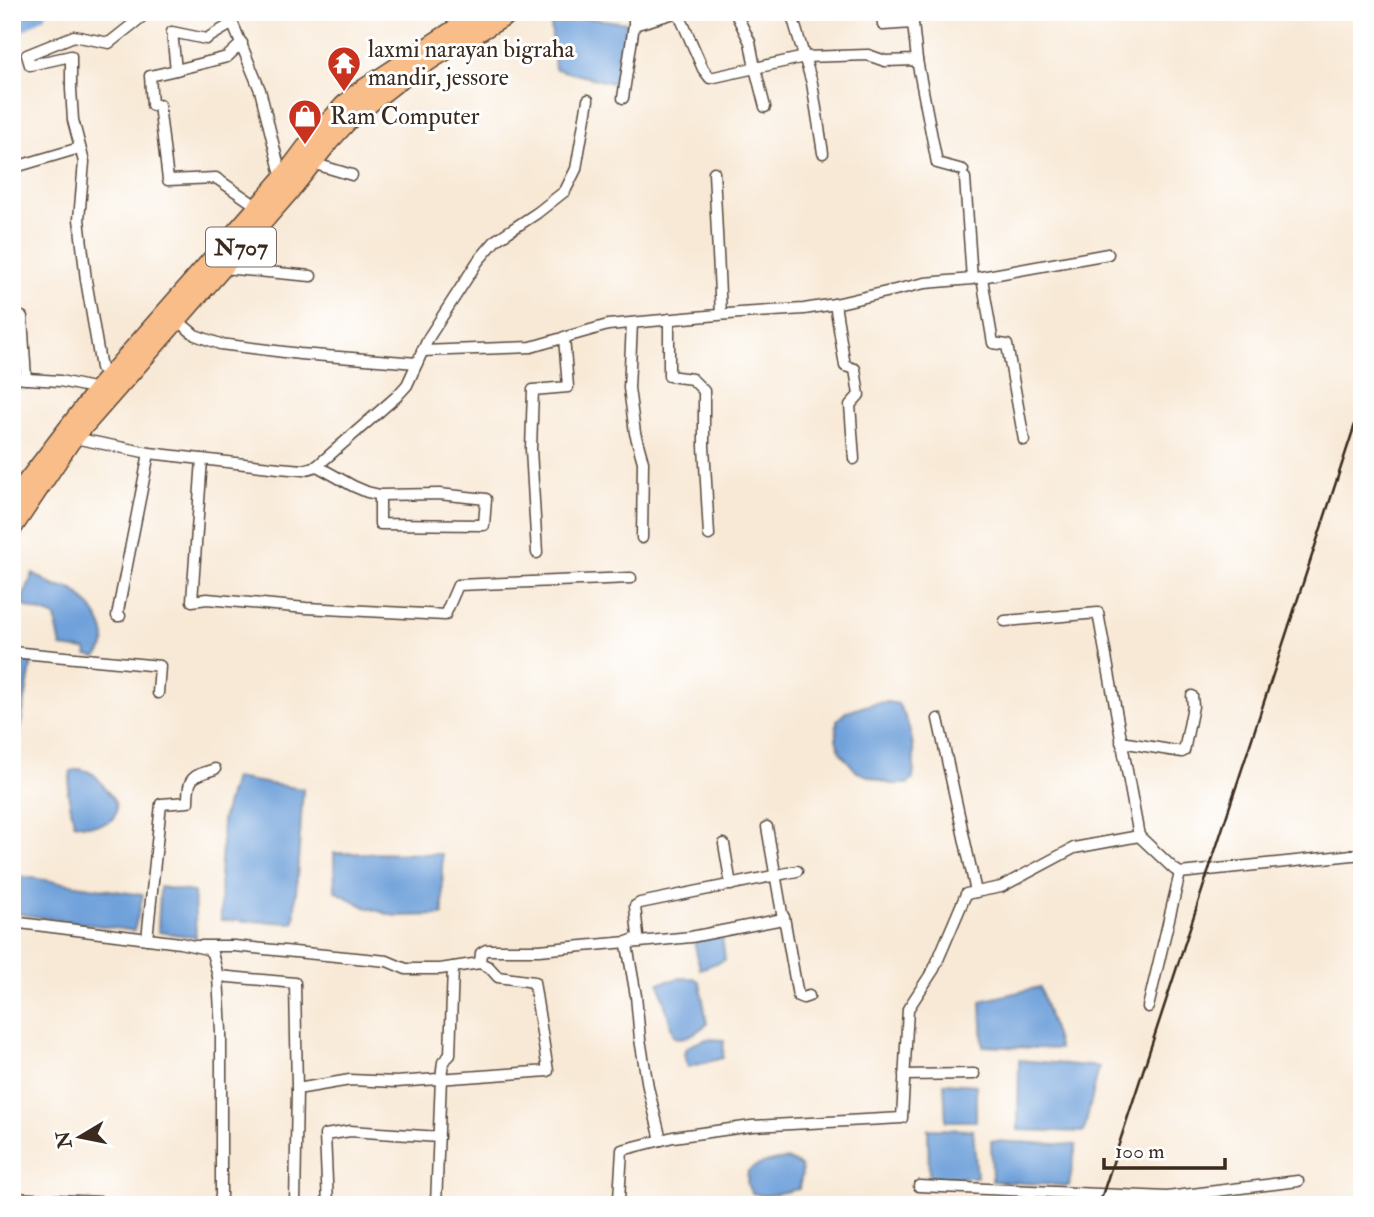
<svg xmlns="http://www.w3.org/2000/svg" width="1374" height="1217" viewBox="0 0 1374 1217" font-family="'IM FELL Double Pica',serif">
  <style>
    .water { fill: #70a1da; stroke: #56667c; stroke-width: 2 }
    .lines { fill: none; stroke-linecap: round; stroke-linejoin: round }
    .river { stroke: #70a1da; stroke-width: 14 }
    .street-casing { stroke: #57473a; stroke-width: 13 }
    .highway-casing { stroke: #57473a; stroke-width: 21 }
    .street { stroke: #fff; stroke-width: 10 }
    .highway { stroke: #f8bd88; stroke-width: 18 }
    .rail { stroke: #3b2a1e; stroke-width: 2.5 }
    .labels { text-anchor: middle; stroke-width: 6; stroke-linejoin: round; paint-order: stroke }
    .shield { fill: #fff; stroke: #766a62; stroke-width: 2 }
    .shield-label { font-size: 23px; font-weight: bold; fill: #3b2a1e }
    .poi-label { font-size: 24px; fill: #3b2a1e; stroke: #fff; text-anchor: start }
  </style>
  <rect width="100%" height="100%" fill="#fff"/>
  <filter id="ink" filterUnits="userSpaceOnUse"><feTurbulence type="fractalNoise" baseFrequency=".0143" numOctaves="2"/><feDisplacementMap in="SourceGraphic" scale="14" xChannelSelector="R" yChannelSelector="G"/><feConvolveMatrix kernelMatrix="1 2 1 2 8 2 1 2 1" color-interpolation-filters="sRGB"/></filter>
  <filter id="wash" filterUnits="userSpaceOnUse"><feTurbulence type="fractalNoise" baseFrequency=".00686" numOctaves="4" result="noise"/><feDisplacementMap in="SourceGraphic" scale="28" xChannelSelector="R" yChannelSelector="G"/><feGaussianBlur stdDeviation="1.57" result="paint"/><feColorMatrix in="noise" values="0 0 0 0 0 0 0 0 0 0 0 0 0 0 0 0 0 1.4 0 .05"/><feComposite in="paint" operator="in"/></filter>
  <g filter="url(#wash)">
    <rect width="100%" height="100%" fill="#f8e9d6"/>
    <g class="water">
      <polygon points="556,14 628,23 620,85 555,69 551,25"/>
      <path d="M33,573C41,577 49,585 58,587C62,588 65,586 69,588C84,595 103,621 105,637C106,646 102,652 96,657L87,655L86,650L61,647L55,617C43,610 33,613 21,603Z"/>
      <polygon points="12,656 32,661 19,735 12,737"/>
      <path d="M887,702L898,704C912,724 916,755 913,779L908,784H890L857,772L840,752L836,739L837,720L846,712L875,703Z"/>
      <path d="M79,769C93,771 97,777 105,788C108,793 113,797 115,802C123,828 89,827 74,823L68,793L71,771Z"/>
      <polygon points="234,778 303,789 294,923 221,920 220,874 222,846 222,820"/>
      <polygon points="334,853 442,854 443,915 395,916 365,907 335,891"/>
      <polygon points="12,875 143,895 134,931 12,913"/>
      <polygon points="160,887 194,892 196,937 158,932"/>
      <polygon points="722,936 725,960 700,969 694,941"/>
      <path d="M681,978H694L700,982L707,1024C697,1032 687,1040 674,1037L659,983Z"/>
      <polygon points="1040,987 1059,1049 983,1046 981,1001"/>
      <path d="M707,1039L724,1040L723,1058L688,1067C678,1045 689,1046 707,1039Z"/>
      <polygon points="1019,1060 1099,1067 1084,1132 1018,1130"/>
      <polygon points="944,1083 976,1085 976,1121 946,1121"/>
      <polygon points="928,1129 973,1130 977,1177 929,1177"/>
      <polygon points="991,1141 1076,1145 1069,1186 992,1181"/>
      <path d="M787,1159L801,1166L802,1173L799,1189L765,1196L752,1193C746,1186 747,1180 748,1171C760,1162 773,1161 787,1159Z"/>
    </g>
    <g class="lines">
      <polyline class="river" points="12,30 40,12"/>
    </g>
  </g>
  <g filter="url(#ink)">
    <g class="lines">
      <g class="street-casing">
        <g id="street">
          <polyline points="228,12 260,90 282,179"/>
          <polyline points="791,12 812,83 823,153"/>
          <polyline points="882,12 883,25 913,23 917,60"/>
          <polyline points="229,14 254,12"/>
          <polyline points="634,25 678,12 703,69 710,78 755,68 750,42 735,12"/>
          <polyline points="228,26 206,39 172,32 176,70 150,76 152,105 159,105 168,180 216,178 258,207"/>
          <polyline points="176,70 227,57 242,43"/>
          <polyline points="623,98 634,25 634,12"/>
          <polyline points="765,107 755,68 805,57 868,55 885,61 917,60 937,163 963,170"/>
          <polyline points="312,163 352,175"/>
          <polyline points="12,168 76,149"/>
          <polyline points="714,172 721,314"/>
          <polyline points="223,268 311,276"/>
          <polyline points="976,278 1108,254"/>
          <polyline points="982,278 993,343 1007,345 1024,440"/>
          <polyline points="835,304 845,366 855,369 859,395 850,405 854,459"/>
          <polyline points="22,317 26,379"/>
          <polyline points="669,319 669,376 692,379 704,391 704,446 709,535"/>
          <polyline points="177,320 195,335 220,344 300,354 417,363"/>
          <polyline points="632,323 629,388 635,433 643,462 642,538"/>
          <polyline points="422,351 531,347 608,325 740,313 804,309 835,304 925,283 972,279 965,178"/>
          <polyline points="101,368 86,280 79,219 84,162 73,120 71,89 71,56 30,65 27,55 74,36 109,43 148,12"/>
          <polyline points="12,378 60,381 98,389"/>
          <polyline points="74,438 149,453 279,468 303,470 317,466 396,397 407,385 429,337 478,261 496,240 537,213 565,191 576,169 588,100"/>
          <polyline points="202,459 192,601 207,599 306,608 445,615 458,585 631,578"/>
          <polyline points="317,466 353,486 367,492 380,495 439,494 486,499 484,525 380,524 380,495"/>
          <polyline points="537,553 531,449 533,390 568,387 564,337"/>
          <polyline points="120,616 117,616 149,453"/>
          <polyline points="1005,621 1098,613 1139,836"/>
          <polyline points="12,652 160,666 158,693"/>
          <polyline points="938,719 976,892"/>
          <polyline points="1121,742 1182,752 1184,751 1193,706 1192,696"/>
          <polyline points="724,844 731,885"/>
          <polyline points="784,917 798,996 803,998 809,996"/>
          <polyline points="12,922 180,943 207,949 212,953 218,976 221,1031 221,1195 219,1205"/>
          <path d="M147,939L161,804L188,802C188,777 192,776 215,769"/>
          <polyline points="197,946 234,946 387,961 406,969 440,969 480,963 489,967 498,977 534,982 548,1071 396,1082 350,1080 297,1089 295,983 218,976"/>
          <polyline points="480,963 481,953 486,950 539,950 627,942 635,939 638,936 635,906 640,903 797,871"/>
          <polyline points="1148,1007 1180,873"/>
          <polyline points="904,1075 974,1074"/>
          <polyline points="661,1140 648,1087 640,1039 636,996 627,945 629,943 691,937 783,919 767,827"/>
          <polyline points="919,1186 1167,1197 1298,1181"/>
          <polyline points="12,1198 100,1202 105,1205"/>
          <polyline points="295,1205 297,1089"/>
          <polyline points="328,1205 325,1135 350,1131 439,1137"/>
          <polyline points="436,1205 441,1078 443,1062 450,1055 453,967"/>
          <polyline points="615,1205 619,1199 622,1150 673,1137 752,1126 902,1118 908,1009 934,969 966,894 1001,887 1074,848 1139,836 1174,869 1180,873 1362,854"/>
        </g>
      </g>
      <g class="highway-casing">
        <g id="highway">
          <polyline points="12,501 98,389 282,179 306,147 343,106 357,93 481,12"/>
          <polyline points="12,529 71,441 290,191 329,142 350,119 397,82 437,56 513,12"/>
        </g>
      </g>
      <use href="#street" class="street"/>
      <use href="#highway" class="highway"/>
      <polyline class="rail" points="1099,1205 1362,403"/>
    </g>
  </g>
  <defs>
    <g id="temple-pin" transform="scale(1.75)"><path d="M0 17L-7.5 6A9.5 9.5 0 1 1 7.5 6Z" fill="#c8321e" stroke="#fff"/><path d="M0-6L5-2H3V0L6.5 2.5H4V6H1.5V3h-3V6H-4V2.5H-6.5L-3 0V-2H-5Z" fill="#fff"/></g>
    <g id="shop-pin" transform="scale(1.75)"><path d="M0 17L-7.5 6A9.5 9.5 0 1 1 7.5 6Z" fill="#c8321e" stroke="#fff"/><path d="M-5-2.5h2.3a2.7 3.5 0 0 1 5.4 0H5L5.5 6h-11ZM-1.5-2.5h3a1.5 2.3 0 0 0-3 0Z" fill="#fff"/></g>
  </defs>
  <g fill-rule="evenodd">
    <use href="#temple-pin" x="344" y="63"/>
    <use href="#shop-pin" x="305" y="116"/>
  </g>
  <g class="labels">
    <rect class="shield" x="206" y="227.5" width="70" height="39" rx="5"/>
    <g class="shield-label">
      <text x="241" y="255">N707</text>
    </g>
    <g class="poi-label">
      <text x="368" y="57">laxmi narayan bigraha<tspan x="368" dy="28">mandir, jessore</tspan></text>
      <text x="330" y="124">Ram Computer</text>
    </g>
  </g>
  <rect width="1374" height="1217" fill="none" stroke="#fff" stroke-width="42"/>
  <g transform="translate(80 1137) rotate(260)" stroke="#ffffff" stroke-width="5" paint-order="stroke">
  <path d="M0-5L12 26L0 18L-12 26Z" fill="#3b2a1e"/>
  <text y="-10" font-size="19" font-weight="bold" text-anchor="middle" fill="#3b2a1e">N</text>
  </g>
  <path d="M1104 1158v10h121v-10" fill="none" stroke="#3b2a1e" stroke-width="3.5"/>
  <text x="1115" y="1158" font-size="21" fill="#3b2a1e" stroke="#ffffff" stroke-width="5" paint-order="stroke">100 m</text>
</svg>
